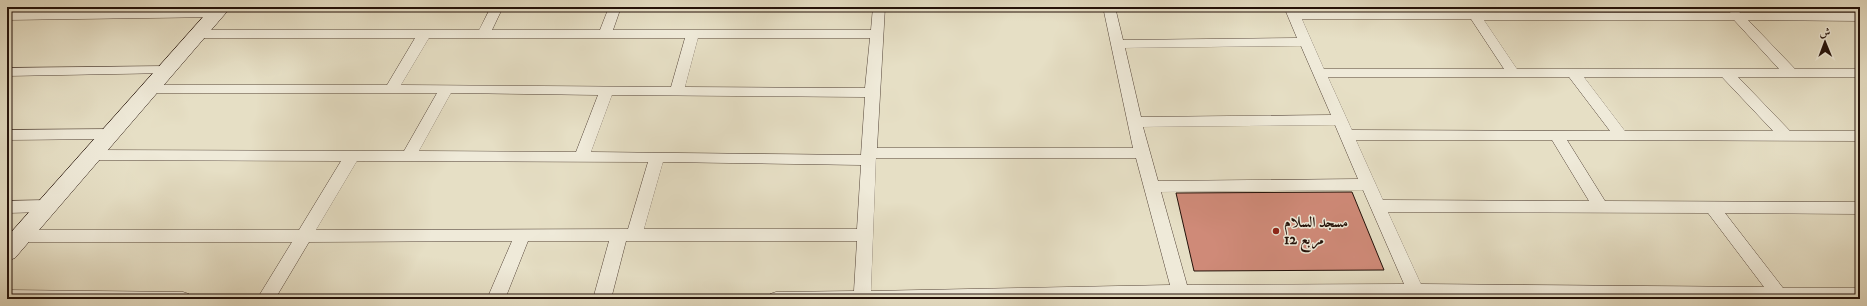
<svg xmlns="http://www.w3.org/2000/svg" width="1867" height="306" viewBox="0 0 1867 306" font-family="'IM FELL DW Pica',Amiri,serif">
  <style>
    .building { fill: #cf8a78; stroke: #231109 }
    .lines { fill: none; stroke-linecap: round; stroke-linejoin: round }
    .street-casing { stroke: #544438; stroke-width: 1 }
    .secondary-casing { stroke: #231109; stroke-width: 1 }
    .street { fill: #efead9; fill-rule: evenodd }
    .secondary { fill: #efead9; fill-rule: evenodd }
    .poi-dot { fill: #8f2418; stroke: #efead9; stroke-width: 1.5 }
    .labels { text-anchor: middle; stroke-width: 3; stroke-linejoin: round; paint-order: stroke }
    .poi-label { font-size: 15px; font-weight: bold; fill: #231109; stroke: #efead9; text-anchor: start }
  </style>
  <rect width="100%" height="100%" fill="#e6dfc5"/>
  <filter id="stains"><feTurbulence type="fractalNoise" baseFrequency=".005" numOctaves="4"/><feColorMatrix values="0 0 0 0 .2 0 0 0 0 .09 0 0 0 0 .02 0 0 0 .5 -.17"/></filter>
  <radialGradient id="worn" r=".72"><stop offset=".6" stop-color="#630" stop-opacity="0"/><stop offset="1" stop-color="#630" stop-opacity=".3"/></radialGradient>
  <polygon class="building" points="1352,192 1384,270 1194,271 1176,193"/>
  <g class="lines">
    <g class="street-casing">
      <g id="street">
        <path d="M491,7H503L492,30H600L609,7H621L613,30H871L873,7H885L877,148H1133L1103,7H1115L1123,40L1297,38L1284,7H1296L1298,11L1466,12L1465,10L1466,7H1474L1479,12L1729,13L1735,10L1741,13H1860V21L1748,20L1795,69H1860V77H1738L1790,131H1860V141L1567,140L1605,201L1860,202V214L1725,213L1783,288H1860V299H767L770,294L776,292L854,291L857,241H626L611,299H593L609,241H528L505,299H487L512,241L309,242L275,299H257L292,242H21L15,240L13,236L15,232L21,230H299L341,161L92,160L87,159L84,155L87,151L92,150L404,151L437,93H150L145,92L143,89L145,86L150,85H387L415,38H198L193,37L191,34L193,31L198,30H479ZM1302,19H1471L1504,69H1324ZM1484,20H1734L1779,69H1517ZM429,38H685L671,87L401,85ZM698,38H870L865,88L685,87ZM1301,46L1331,115L1141,117L1125,48ZM1328,77H1569L1610,131L1352,130ZM1584,77H1722L1773,131H1625ZM451,93L598,95L576,152L419,151ZM612,95L865,97L861,155L591,152ZM1335,125L1358,179L1158,181L1143,127ZM1356,140H1552L1589,201L1383,200ZM876,158H1136L1170,285L871,291ZM357,161L648,162L628,229L316,230ZM663,162L861,165L857,229H644ZM1363,190L1404,284L1187,285L1161,192ZM1388,212L1708,213L1764,287L1421,284Z"/>
        <polygon points="215,10 220,11 221,14 220,17 7,20 7,12"/>
        <polygon points="166,66 171,67 173,70 171,73 7,76 7,68"/>
        <polygon points="111,129 116,131 118,134 116,137 111,139 7,140 7,130"/>
        <polygon points="47,200 53,202 55,206 53,210 47,212 7,213 7,201"/>
        <polygon points="7,290 183,292 189,294 192,299 7,299"/>
      </g>
    </g>
    <g class="secondary-casing">
      <polygon id="secondary" points="212,7 231,7 15,258 7,261 7,237"/>
    </g>
    <use href="#street" class="street"/>
    <use href="#secondary" class="secondary"/>
  </g>
  <circle class="poi-dot" cx="1276" cy="231" r="4"/>
  <g class="labels">
    <g class="poi-label">
      <text x="1284" y="227">مسجد السلام<tspan x="1284" dy="17">مربع 12</tspan></text>
    </g>
  </g>
  <rect width="1867" height="306" fill="none" stroke="#e6dfc5" stroke-width="24"/>
  <rect x="8" y="8" width="1851" height="290" fill="none" stroke="#231109" stroke-width="2"/>
  <rect x="12" y="12" width="1843" height="282" fill="none" stroke="#231109"/>
  <g transform="translate(1825 42) rotate(359)" stroke="#efead9" stroke-width="3" paint-order="stroke">
  <path d="M0-3L7 15L0 10L-7 15Z" fill="#231109"/>
  <text y="-6" font-size="11" font-weight="bold" text-anchor="middle" fill="#231109">ش</text>
  </g>
  <rect width="100%" height="100%" filter="url(#stains)"/>
  <rect width="100%" height="100%" fill="url(#worn)"/>
</svg>
